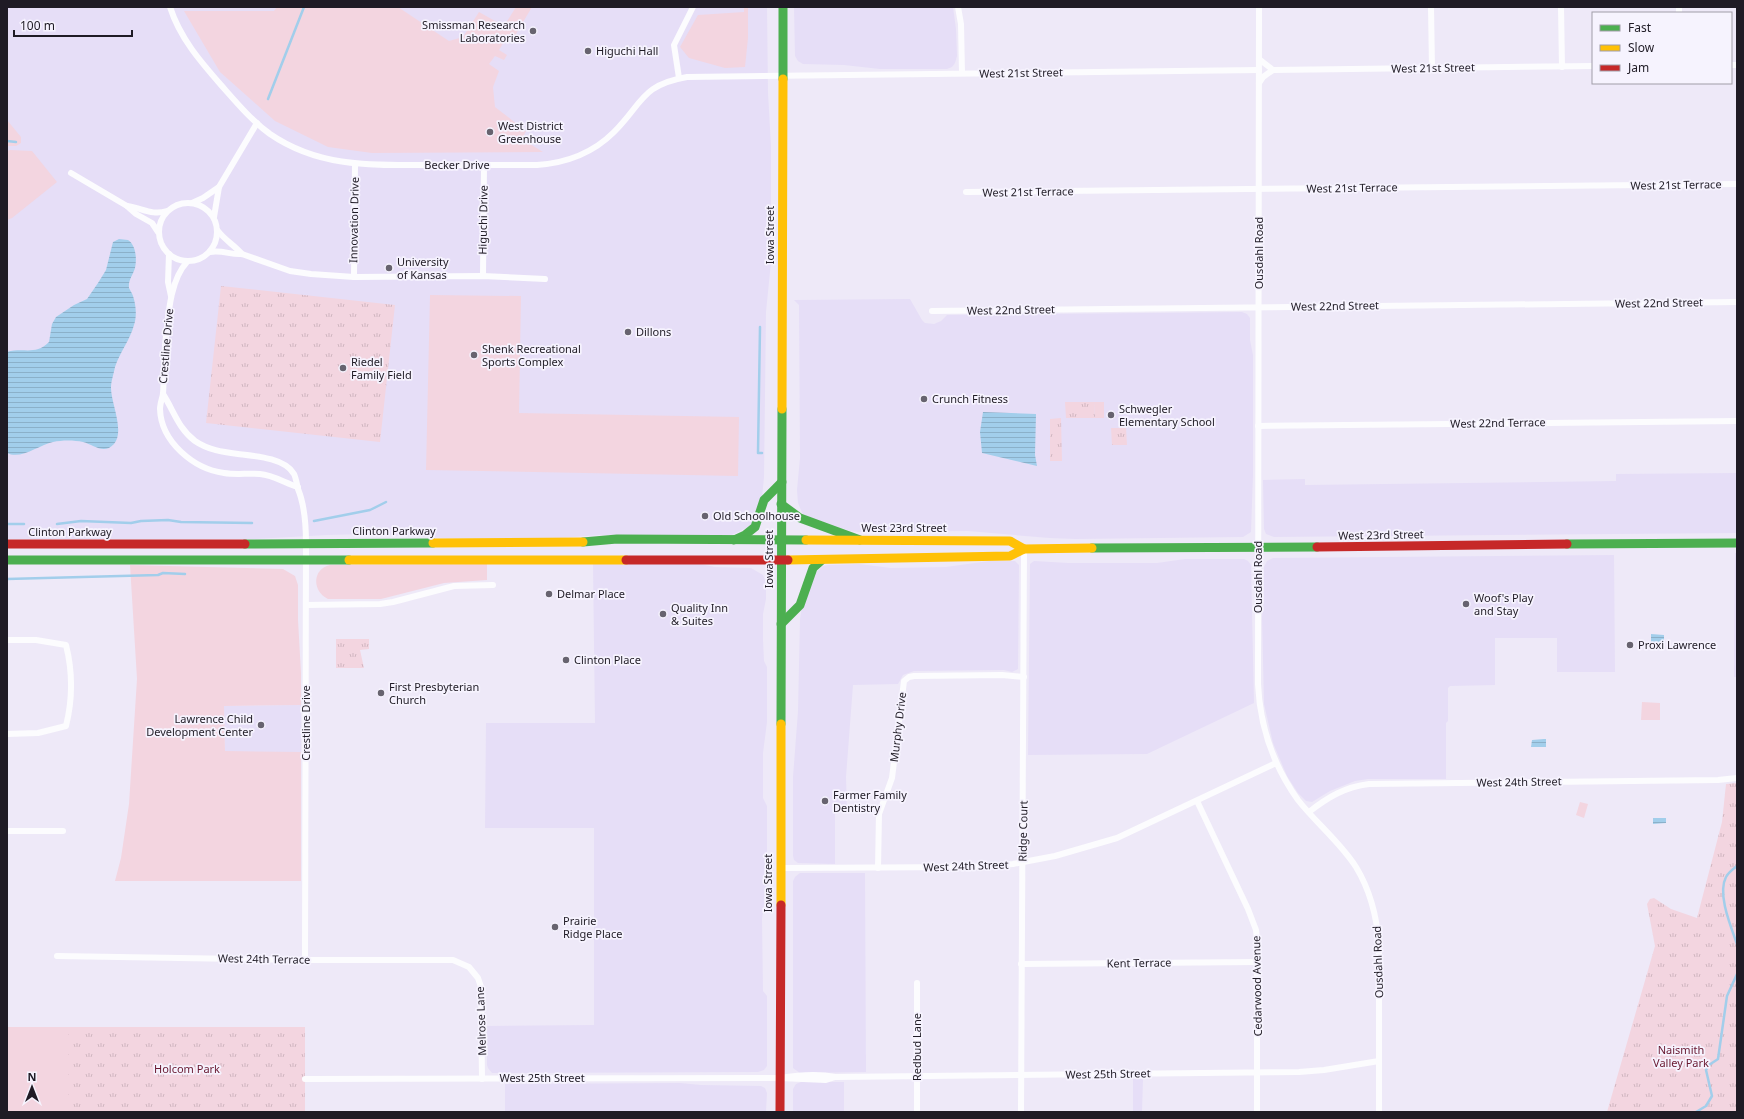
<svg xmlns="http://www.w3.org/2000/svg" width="1744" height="1119" viewBox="0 0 1744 1119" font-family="'Noto Sans',sans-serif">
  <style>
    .built { fill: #e6def7 }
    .green { fill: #f3d5e0 }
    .park { fill: url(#park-tufts) }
    .water { fill: url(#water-rules) }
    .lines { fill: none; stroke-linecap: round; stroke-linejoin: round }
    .stream { stroke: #a2ceeb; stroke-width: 2.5 }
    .street { stroke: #fcfcfe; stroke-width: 6 }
    .fast { stroke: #4caf50; stroke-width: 9 }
    .slow { stroke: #ffc107; stroke-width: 9 }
    .jam { stroke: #c62828; stroke-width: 9 }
    .poi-dot { fill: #67636f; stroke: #f6f3fe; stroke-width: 1.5 }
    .labels { text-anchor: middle; stroke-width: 3.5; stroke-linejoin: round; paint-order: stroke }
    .poi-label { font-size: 11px; fill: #1f1b25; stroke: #f6f3fe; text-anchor: start }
    .street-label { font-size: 11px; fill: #1f1b25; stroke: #f6f3fe }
    .park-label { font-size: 11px; fill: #68172f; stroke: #f6f3fe }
  </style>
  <defs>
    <pattern id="park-tufts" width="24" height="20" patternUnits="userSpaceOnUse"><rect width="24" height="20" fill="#f3d5e0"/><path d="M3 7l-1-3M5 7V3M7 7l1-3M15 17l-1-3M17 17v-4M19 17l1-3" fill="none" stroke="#d0b6c0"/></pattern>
    <pattern id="water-rules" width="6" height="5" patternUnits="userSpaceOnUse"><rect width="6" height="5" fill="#a2ceeb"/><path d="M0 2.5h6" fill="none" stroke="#8bb0c9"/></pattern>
  </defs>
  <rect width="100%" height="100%" fill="#eee9f8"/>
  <g class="built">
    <polygon points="7,7 767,7 768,93 771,146 771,262 766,312 764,477 762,498 752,525 732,535 599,535 561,538 443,538 368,534 327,535 255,539 7,539"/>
    <polygon points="794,7 953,7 956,29 957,56 955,63 952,67 947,69 880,69 844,65 803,64 798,61 795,56"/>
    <polygon points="910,299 922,320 925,323 934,324 941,321 947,315 1242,312 1247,314 1250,318 1250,340 1253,355 1253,475 1251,532 1243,537 1076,539 1049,538 968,531 858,532 850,531 803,515 798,503 797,490 800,458 799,305 794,300"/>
    <polygon points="1737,473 1737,533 1274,537 1266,534 1264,529 1263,480 1305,479 1305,485 1616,481 1616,474"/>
    <polygon points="1735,553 1737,553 1737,677 1734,677"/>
    <polygon points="1614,555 1615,672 1557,672 1557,638 1495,638 1495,685 1450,686 1448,688 1448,721 1446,723 1446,779 1368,779 1355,781 1330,791 1312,802 1306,801 1298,793 1287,776 1273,743 1264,704 1262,617 1264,602 1264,567 1267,561 1273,558"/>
    <polygon points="1185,559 1244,559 1248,561 1251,565 1254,703 1147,754 1028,755 1030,564 1034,561 1068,563 1157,563"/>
    <polygon points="989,561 1015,561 1019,565 1018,669 1012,672 1004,670 914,671 903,675 898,684 853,685 846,777 847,812 835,813 835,864 798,863 794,860 793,856 793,777 798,711 800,619 803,599 814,574 823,566 828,565 859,564 891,568 946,567"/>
    <polygon points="694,563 715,567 751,568 763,575 766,583 766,599 763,614 763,640 764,661 767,667 767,722 763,753 763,798 767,806 767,880 762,919 763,991 767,996 767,1066 764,1070 758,1072 492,1073 488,1068 487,1065 487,1026 594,1025 594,828 485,828 486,723 595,723 593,564"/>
    <polygon points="301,705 301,752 225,752 224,706"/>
    <polygon points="800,873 865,873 866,1072 800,1073 793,1068 793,881 795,877"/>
    <polygon points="1133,1079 1143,1079 1142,1112 1133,1112"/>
    <polygon points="801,1082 844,1082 844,1112 793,1112 793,1089 796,1084"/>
    <polygon points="680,1083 701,1085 761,1086 765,1088 767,1093 766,1112 505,1112 505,1084"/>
  </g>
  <g class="green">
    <polygon points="277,7 398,7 449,41 463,37 479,12 504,26 516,7 532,7 513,39 507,37 499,50 507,55 504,60 495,56 489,64 499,71 493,87 495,107 526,131 522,139 543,152 372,153 328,147 275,121 220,72 184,11 274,11"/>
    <polygon points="744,7 748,7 748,38 745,67 725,68 689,58 680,47 698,15 744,12"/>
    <polygon points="7,120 21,137 21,143 16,146 7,146"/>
    <polygon points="10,150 32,151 57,182 12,218 7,220 7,223 7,151"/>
    <polygon points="430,295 521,296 519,413 739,417 738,476 426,470"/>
    <polygon points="1094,402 1104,402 1104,418 1095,418"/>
    <path d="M487,564V580L444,583L381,599H328C312,591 312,569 330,565Z"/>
    <polygon points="130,565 283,569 295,576 298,585 298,620 301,673 301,705 224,706 225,751 301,752 301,881 115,881 121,858 129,804 137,679"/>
    <polygon points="1642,702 1660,703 1660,720 1641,720"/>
    <polygon points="1580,802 1588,804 1584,818 1576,815"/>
    <rect x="7" y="1027" width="61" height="85"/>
  </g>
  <g class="park">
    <polygon points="221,286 395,305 380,442 206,423"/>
    <polygon points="1065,402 1094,402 1095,418 1066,418"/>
    <polygon points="1061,418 1062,461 1050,461 1050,419"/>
    <polygon points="1111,428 1126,428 1127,445 1112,445"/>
    <polygon points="336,639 369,639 369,649 360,650 364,668 336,668"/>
    <polygon points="1737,783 1737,1112 1607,1112 1655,946 1647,904 1650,899 1654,898 1671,909 1697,918 1722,822 1726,784"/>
    <rect x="68" y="1027" width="237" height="85"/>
  </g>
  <g class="water">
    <path d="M119,239L128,240C136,245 137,259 135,268C133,275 128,280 129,288C130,290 132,293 133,296C136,305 137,316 134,325C130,340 120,352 115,367C114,373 111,381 111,388C111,403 125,431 114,444C104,455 94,445 83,442C74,440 62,440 53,442C39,445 21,460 7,453V352C24,347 35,356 49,342L52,324L56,317L74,305L87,299L98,283L106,270L113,242Z"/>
    <polygon points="983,412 1036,414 1035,455 1037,466 982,453 980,432"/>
    <polygon points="1651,634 1664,635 1664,642 1651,642"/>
    <polygon points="1544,739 1546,739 1546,747 1531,747 1532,740"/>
    <polygon points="1653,818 1666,818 1666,823 1653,824"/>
  </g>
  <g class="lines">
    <g class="stream">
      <polyline points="268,99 304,7"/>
      <polyline points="7,141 16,142"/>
      <polyline points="760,327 758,453 762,453"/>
      <polyline points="314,521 370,510 386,502"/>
      <polyline points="7,524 24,524"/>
      <polyline points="57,524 81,521 131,523 141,521 168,520 181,522 252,523"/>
      <polyline points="7,579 158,575 163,573 185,574"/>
      <path d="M1737,866C1733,869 1728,873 1726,877C1717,894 1731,927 1737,944"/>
      <polyline points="1696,1112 1706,1106 1712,1096 1706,1070 1709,1065 1718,1059 1727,996 1737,974"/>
    </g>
    <g class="street">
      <path d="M170,7C180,38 200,61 221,85C236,102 251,120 270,134C321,169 376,165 434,165C468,165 502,165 537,165C566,163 593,153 614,132C643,103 641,85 687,77L1259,70"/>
      <polyline points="958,7 961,24 962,73"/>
      <path d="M1259,7L1258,684C1260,727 1273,765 1298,800C1316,823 1340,842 1356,867C1370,890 1377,918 1379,945V1112"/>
      <polyline points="1431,7 1432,68"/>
      <polyline points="1561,7 1562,67"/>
      <polyline points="1679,7 1679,13"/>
      <polyline points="1259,59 1273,70"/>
      <polyline points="1731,65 1737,65"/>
      <polyline points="679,78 674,45 693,7"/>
      <polyline points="1259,83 1263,77 1273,70 1593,66"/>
      <polyline points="71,173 127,206 136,214 152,223 158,232"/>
      <polyline points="966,192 1737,184"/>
      <circle cx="188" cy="232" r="29"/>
      <polyline points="192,203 203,198 219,187"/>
      <path d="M127,206C142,208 152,216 167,211"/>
      <polyline points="214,217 219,187 257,123"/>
      <path d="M218,231C225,240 234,245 242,254"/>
      <path d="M210,252C223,250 231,255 242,254L290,271L311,274L354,277L483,276L545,279"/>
      <polyline points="169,254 168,282 171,296"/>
      <path d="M187,262C169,281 168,320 165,346C164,362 164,378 163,394C162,399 160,404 160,409C161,442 194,469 224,473C236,475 248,473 260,474C273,475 285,483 298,487"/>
      <polyline points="483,276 484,165"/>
      <polyline points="354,277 355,164"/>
      <polyline points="932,311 1737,302"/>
      <path d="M163,394C174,411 178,428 195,441C208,450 223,452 238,454C255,456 285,458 294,474C296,478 297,485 298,489C305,506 306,524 306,543L305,960"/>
      <polyline points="1258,426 1737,421"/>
      <polyline points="306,605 380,604 393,602 454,586 493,585"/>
      <path d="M7,640H36L66,645C73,673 73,698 66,726L38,733L7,734"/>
      <polyline points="1197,801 1248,909 1256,930 1257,941 1257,1112"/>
      <path d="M1309,812C1328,797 1345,787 1369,784L1718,780L1737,778"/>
      <polyline points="7,831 63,831"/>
      <polyline points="780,868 972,867 1013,864 1055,856 1117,838 1276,763"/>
      <polyline points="878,868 879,814 892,778 904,681 909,677 914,676 1002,675 1024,677"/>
      <polyline points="57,956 305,960 453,960 469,967 478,978 481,987 482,1079"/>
      <polyline points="1021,964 1257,962"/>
      <polyline points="917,983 917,1112"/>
      <path d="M780,1078C798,1075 817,1073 835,1077L1299,1072L1324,1070L1379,1061"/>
      <polyline points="305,1079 780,1078 826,1080 835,1077"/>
      <polyline points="1021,1112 1024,549"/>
    </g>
    <g class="fast">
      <polyline points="783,79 783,7"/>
      <polyline points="781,504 800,518 860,540"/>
      <polyline points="734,540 745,535 755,527 764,500 782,482"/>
      <polyline points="583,542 617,539 806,540"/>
      <polyline points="245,544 433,543"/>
      <polyline points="1567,544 1737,543"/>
      <polyline points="1092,548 1317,547"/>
      <polyline points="7,560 349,560"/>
      <polyline points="781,624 800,605 813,568 822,560"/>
      <polyline points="781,724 782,409"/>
    </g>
    <g class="slow">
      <polyline points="782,409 783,79"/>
      <polyline points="806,540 1010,541 1024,549"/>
      <polyline points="433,543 583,542"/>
      <polyline points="349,560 626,560"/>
      <polyline points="788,560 1010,556 1024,549 1092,548"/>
      <polyline points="781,905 781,724"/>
    </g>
    <g class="jam">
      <polyline points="7,544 245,544"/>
      <polyline points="1317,547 1567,544"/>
      <polyline points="626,560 788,560"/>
      <polyline points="780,1112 781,905"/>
    </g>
  </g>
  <g class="poi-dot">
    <circle cx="533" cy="31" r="4"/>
    <circle cx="588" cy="51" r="4"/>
    <circle cx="490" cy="132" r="4"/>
    <circle cx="389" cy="268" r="4"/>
    <circle cx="628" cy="332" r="4"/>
    <circle cx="474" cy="355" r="4"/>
    <circle cx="343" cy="368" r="4"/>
    <circle cx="924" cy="399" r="4"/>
    <circle cx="1111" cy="415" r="4"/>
    <circle cx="705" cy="516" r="4"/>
    <circle cx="549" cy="594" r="4"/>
    <circle cx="1466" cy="604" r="4"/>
    <circle cx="663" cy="614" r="4"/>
    <circle cx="1630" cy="645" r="4"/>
    <circle cx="566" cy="660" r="4"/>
    <circle cx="381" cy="693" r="4"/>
    <circle cx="261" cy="725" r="4"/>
    <circle cx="825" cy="801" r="4"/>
    <circle cx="555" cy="927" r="4"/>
  </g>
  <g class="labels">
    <g class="poi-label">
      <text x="525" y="29" text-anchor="end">Smissman Research<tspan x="525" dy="13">Laboratories</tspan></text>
      <text x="596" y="55">Higuchi Hall</text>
      <text x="498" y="130">West District<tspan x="498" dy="13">Greenhouse</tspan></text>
      <text x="397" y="266">University<tspan x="397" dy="13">of Kansas</tspan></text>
      <text x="636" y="336">Dillons</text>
      <text x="482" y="353">Shenk Recreational<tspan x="482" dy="13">Sports Complex</tspan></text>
      <text x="351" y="366">Riedel<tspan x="351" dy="13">Family Field</tspan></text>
      <text x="932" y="403">Crunch Fitness</text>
      <text x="1119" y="413">Schwegler<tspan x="1119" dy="13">Elementary School</tspan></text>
      <text x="713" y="520">Old Schoolhouse</text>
      <text x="557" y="598">Delmar Place</text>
      <text x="1474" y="602">Woof's Play<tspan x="1474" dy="13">and Stay</tspan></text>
      <text x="671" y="612">Quality Inn<tspan x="671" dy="13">&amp; Suites</tspan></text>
      <text x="1638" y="649">Proxi Lawrence</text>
      <text x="574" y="664">Clinton Place</text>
      <text x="389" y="691">First Presbyterian<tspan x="389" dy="13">Church</tspan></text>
      <text x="253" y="723" text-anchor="end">Lawrence Child<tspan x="253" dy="13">Development Center</tspan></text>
      <text x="833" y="799">Farmer Family<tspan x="833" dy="13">Dentistry</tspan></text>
      <text x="563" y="925">Prairie<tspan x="563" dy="13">Ridge Place</tspan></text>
    </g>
    <g class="street-label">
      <text transform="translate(1433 68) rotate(-1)" y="4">West 21st Street</text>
      <text transform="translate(1021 73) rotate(-1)" y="4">West 21st Street</text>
      <text x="457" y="169">Becker Drive</text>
      <text transform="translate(1676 185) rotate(-1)" y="4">West 21st Terrace</text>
      <text transform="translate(1352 188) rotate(-1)" y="4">West 21st Terrace</text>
      <text transform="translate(1028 192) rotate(-1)" y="4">West 21st Terrace</text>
      <text transform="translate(354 220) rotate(-89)" y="4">Innovation Drive</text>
      <text transform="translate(483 220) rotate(-89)" y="4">Higuchi Drive</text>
      <text transform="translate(770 235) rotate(-90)" y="4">Iowa Street</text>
      <text transform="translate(1259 253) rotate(-90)" y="4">Ousdahl Road</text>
      <text transform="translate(1659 303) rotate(-1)" y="4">West 22nd Street</text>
      <text transform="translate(1335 306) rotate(-1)" y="4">West 22nd Street</text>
      <text transform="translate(1011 310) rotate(-1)" y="4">West 22nd Street</text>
      <text transform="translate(166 346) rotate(-85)" y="4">Crestline Drive</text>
      <text transform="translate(1498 423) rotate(-1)" y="4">West 22nd Terrace</text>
      <text x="904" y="532">West 23rd Street</text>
      <text x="394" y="535">Clinton Parkway</text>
      <text x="70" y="536">Clinton Parkway</text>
      <text transform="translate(1381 535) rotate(-1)" y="4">West 23rd Street</text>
      <text transform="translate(769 559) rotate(-90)" y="4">Iowa Street</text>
      <text transform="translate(1258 577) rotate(-90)" y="4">Ousdahl Road</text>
      <text transform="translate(306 723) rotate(-90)" y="4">Crestline Drive</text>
      <text transform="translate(898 727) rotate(-83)" y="4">Murphy Drive</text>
      <text transform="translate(1519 782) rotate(-1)" y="4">West 24th Street</text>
      <text transform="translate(1023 831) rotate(-89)" y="4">Ridge Court</text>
      <text transform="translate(966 866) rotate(-2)" y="4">West 24th Street</text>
      <text transform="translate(768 883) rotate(-90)" y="4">Iowa Street</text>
      <text transform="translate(264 959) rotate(1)" y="4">West 24th Terrace</text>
      <text transform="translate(1378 962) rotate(-92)" y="4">Ousdahl Road</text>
      <text transform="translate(1139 963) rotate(-1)" y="4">Kent Terrace</text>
      <text transform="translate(1257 986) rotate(-91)" y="4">Cedarwood Avenue</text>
      <text transform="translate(481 1021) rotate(-92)" y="4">Melrose Lane</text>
      <text transform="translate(917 1047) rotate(-90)" y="4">Redbud Lane</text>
      <text transform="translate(1108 1074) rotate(-1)" y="4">West 25th Street</text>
      <text x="542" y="1082">West 25th Street</text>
    </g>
    <g class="park-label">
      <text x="1681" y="1054">Naismith<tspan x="1681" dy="13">Valley Park</tspan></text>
      <text x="187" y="1073">Holcom Park</text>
    </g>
  </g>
  <rect width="1744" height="1119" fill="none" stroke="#1f1b25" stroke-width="16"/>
  <rect x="1592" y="12" width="140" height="72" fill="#f6f3fe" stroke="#a09da7"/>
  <rect x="1600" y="25" width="20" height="6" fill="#4caf50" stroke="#a09da7"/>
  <text x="1628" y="32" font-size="12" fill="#1f1b25">Fast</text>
  <rect x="1600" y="45" width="20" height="6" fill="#ffc107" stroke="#a09da7"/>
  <text x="1628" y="52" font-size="12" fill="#1f1b25">Slow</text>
  <rect x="1600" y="65" width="20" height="6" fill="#c62828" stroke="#a09da7"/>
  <text x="1628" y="72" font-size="12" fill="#1f1b25">Jam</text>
  <g transform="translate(32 1087)" stroke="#f6f3fe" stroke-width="3" paint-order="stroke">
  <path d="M0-3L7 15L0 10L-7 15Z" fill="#1f1b25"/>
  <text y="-6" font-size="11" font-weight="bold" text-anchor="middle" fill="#1f1b25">N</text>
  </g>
  <path d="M14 30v6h118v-6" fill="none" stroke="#1f1b25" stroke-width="2"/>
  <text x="20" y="30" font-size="12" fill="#1f1b25" stroke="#f6f3fe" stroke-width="3" paint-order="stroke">100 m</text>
</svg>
